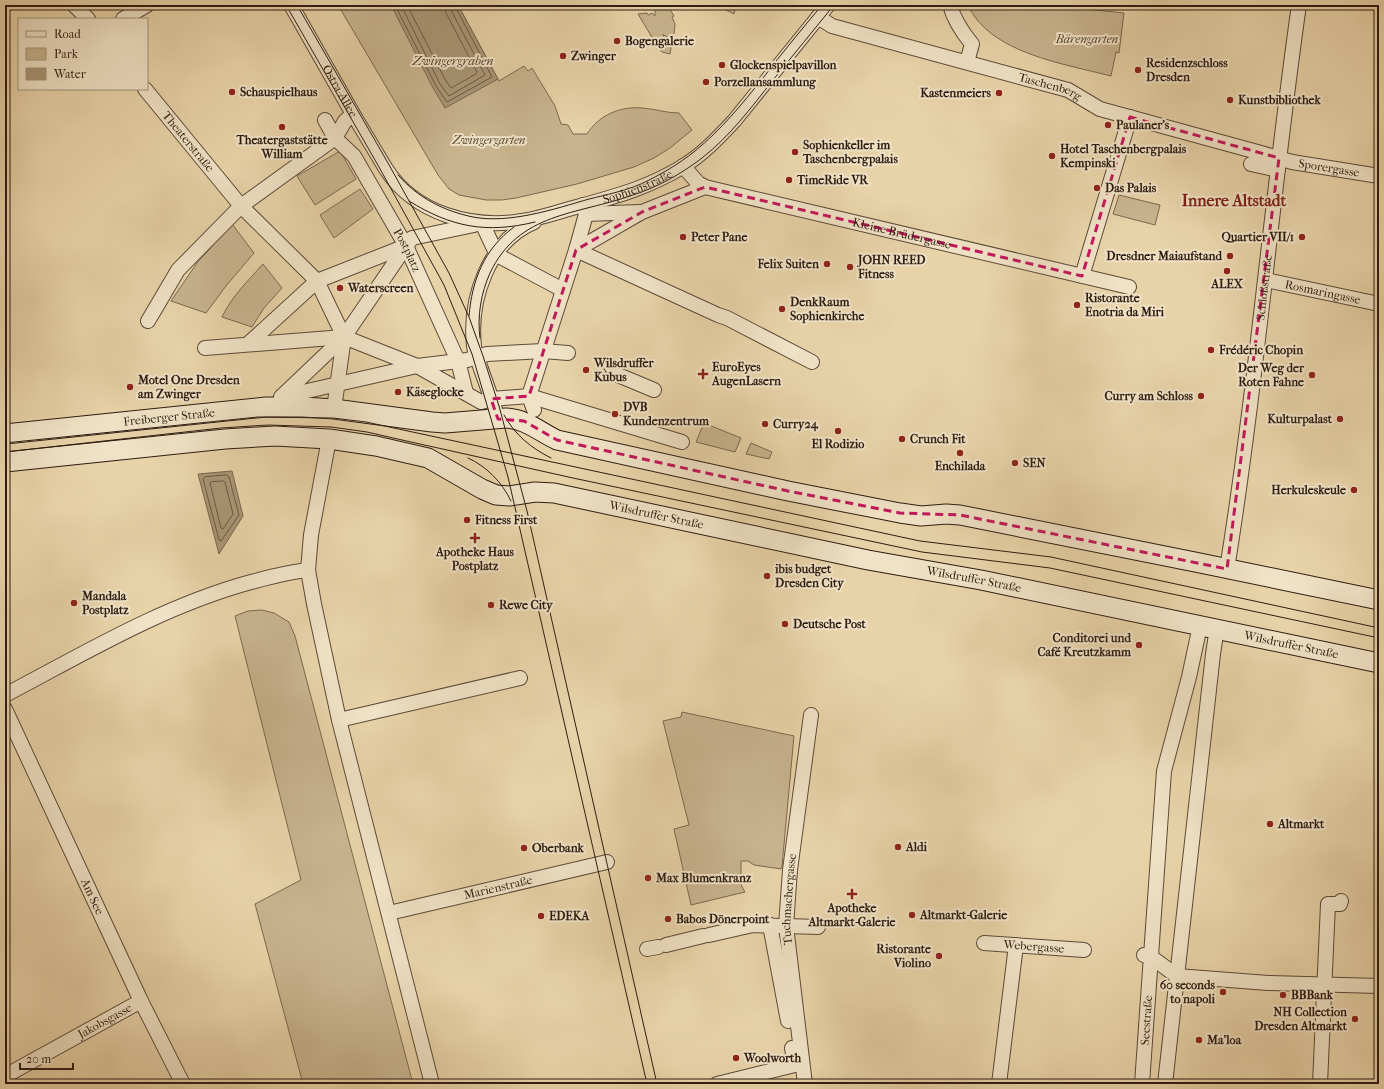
<svg xmlns="http://www.w3.org/2000/svg" width="1384" height="1089" viewBox="0 0 1384 1089" font-family="'IM FELL French Canon',serif">
  <style>
    .green { fill: #c8b48e; stroke: #7b6850 }
    .water { fill: #a99575; stroke: #78654d }
    .lines { fill: none; stroke-linecap: round; stroke-linejoin: round }
    .shore { stroke: #6c5844; stroke-width: 1 }
    .street-casing { stroke: #5c4a38; stroke-width: 16 }
    .secondary-casing { stroke: #2e1c12; stroke-width: 21 }
    .street { stroke: #f0e2c6; stroke-width: 14 }
    .secondary { stroke: #f0e2c6; stroke-width: 19 }
    .tram { stroke: #2e1c12; stroke-width: 1 }
    .marked { fill: none; stroke: #c2185b; stroke-width: 3; stroke-dasharray: 8 5; stroke-linejoin: round }
    .poi-dot { fill: #8f2418; stroke: #f0e2c6; stroke-width: 1.5 }
    .labels { text-anchor: middle; stroke-width: 4; stroke-linejoin: round; paint-order: stroke }
    .park-label { font-size: 12px; font-style: italic; fill: #5c4a37; stroke: #f0e2c6 }
    .poi-label { font-size: 12px; font-weight: bold; fill: #2e1c12; stroke: #f0e2c6; text-anchor: start }
    .street-label { font-size: 12px; fill: #2e1c12; stroke: #f0e2c6 }
    .water-label { font-size: 13px; font-style: italic; fill: #594635; stroke: #f0e2c6 }
    .district-label { font-size: 16px; font-weight: bold; fill: #7a1f14; stroke: #f0e2c6 }
  </style>
  <rect width="100%" height="100%" fill="#e8d3a8"/>
  <filter id="stains"><feTurbulence type="fractalNoise" baseFrequency=".005" numOctaves="4"/><feColorMatrix values="0 0 0 0 .2 0 0 0 0 .09 0 0 0 0 .02 0 0 0 .5 -.17"/></filter>
  <radialGradient id="worn" r=".72"><stop offset=".6" stop-color="#630" stop-opacity="0"/><stop offset="1" stop-color="#630" stop-opacity=".3"/></radialGradient>
  <g class="green">
    <path d="M338,5H458L499,81L524,66L528,71L532,68L555,106L561,124L568,125L573,134H587C599,115 620,106 643,108C655,109 666,113 679,113L692,130L670,148L654,158L634,167L577,184L516,198L502,200H486L459,195L449,189L438,175Z"/>
    <polygon points="658,5 667,5 674,16 672,17 675,24 674,34 670,37 665,36 663,34 665,40 672,43 670,54 662,52 659,49 638,14 647,13 648,15 652,13 655,16 655,10 659,7"/>
    <polygon points="725,5 736,5 734,14 724,9"/>
    <path d="M968,5H1067L1068,7L1124,13L1119,53L1116,52L1111,76C1065,64 989,53 968,5Z"/>
    <polygon points="340,151 356,179 315,205 297,176"/>
    <polygon points="360,189 373,209 334,238 320,215"/>
    <polygon points="1119,195 1160,205 1155,225 1113,214"/>
    <polygon points="232,224 254,253 226,286 206,313 171,301 197,263"/>
    <path d="M263,264L282,288L264,308L252,327L222,317C232,296 248,281 263,264Z"/>
    <polygon points="704,423 741,438 735,452 696,442"/>
    <polygon points="751,443 772,452 769,459 746,454"/>
    <polygon points="262,610 274,613 289,622 295,636 413,1084 303,1084 255,904 301,880 235,616 248,611"/>
    <polygon points="682,712 794,736 782,866 781,869 754,865 748,861 741,861 741,885 745,892 691,905 674,829 689,825 663,721 681,717"/>
  </g>
  <g class="water">
    <polygon points="391,5 458,5 498,79 445,108 433,88"/>
    <polygon points="232,471 243,516 219,554 198,474"/>
  </g>
  <g class="lines">
    <g class="shore">
      <polyline points="395,5 436,86 447,102 492,77 456,8 455,5"/>
      <polyline points="401,5 440,84 449,96 485,75 451,10 450,5"/>
      <polyline points="407,5 446,81 451,88 476,74 477,72 446,13 444,5"/>
      <polygon points="227,475 229,477 239,515 221,541 219,540 203,479 205,477"/>
      <polygon points="223,481 225,482 233,514 223,529 221,528 210,483 211,482"/>
    </g>
    <g class="street-casing">
      <g id="street">
        <polyline points="74,5 88,19"/>
        <path id="s1" d="M291,5L353,114L386,169C415,214 472,229 522,221C543,218 563,210 584,205C620,195 649,187 682,167C702,155 718,138 734,121L828,5"/>
        <path d="M950,5C954,20 962,32 972,44L967,62"/>
        <path id="s2" d="M818,17L832,26L1068,90L1100,109L1261,153L1292,162L1379,176"/>
        <polyline points="123,19 147,5"/>
        <path id="s3" d="M145,89L241,206L317,281L344,337L417,366L481,402L491,399L529,396L682,442"/>
        <path id="s4" d="M325,120L335,138L354,156L406,246L458,361L466,393"/>
        <polyline points="1251,164 1278,170"/>
        <path id="s5" d="M683,166L698,183L705,187L1129,287"/>
        <polyline points="586,214 640,212"/>
        <polyline points="482,223 496,253 499,256 563,290"/>
        <polyline points="576,250 718,315 727,318 812,362"/>
        <polyline points="576,250 642,212 705,187"/>
        <polyline points="1082,276 1130,117"/>
        <path id="s6" d="M1266,280L1379,304"/>
        <polyline points="148,321 178,270 241,206 335,138 345,121 353,114"/>
        <polyline points="248,344 317,281 406,246"/>
        <polyline points="205,348 344,337"/>
        <polyline points="611,366 618,375 654,390"/>
        <polyline points="282,396 344,337"/>
        <polyline points="281,397 417,366 467,360 487,354 543,351 568,353"/>
        <polyline points="334,409 344,337 406,246 412,238 474,225"/>
        <polyline points="534,410 529,396 576,250 586,214 583,205"/>
        <path d="M498,419C493,402 487,386 481,369C479,362 475,354 474,346C469,300 488,241 534,222"/>
        <polyline points="329,439 311,535 308,570 314,604 339,720 432,1084"/>
        <path id="s7" d="M1227,569C1257,382 1272,193 1299,5"/>
        <path d="M5,695C85,653 163,606 251,582C270,577 288,572 308,570"/>
        <path id="s8" d="M5,709L141,1001L183,1084"/>
        <polyline points="339,720 520,678"/>
        <path id="s9" d="M389,913L607,862"/>
        <polyline points="770,925 788,1021"/>
        <polyline points="786,926 818,927"/>
        <polyline points="709,935 753,925 779,926"/>
        <path id="s10" d="M984,943L1084,950"/>
        <polyline points="666,945 703,936"/>
        <polyline points="647,949 658,947"/>
        <polyline points="1144,955 1151,957 1177,976"/>
        <polyline points="1177,976 1268,983 1379,986"/>
        <path id="s11" d="M5,1076L141,1001"/>
        <polyline points="717,1084 795,1065 792,1048"/>
        <path id="s12" d="M805,1084L786,926L790,870L811,715"/>
        <polyline points="999,1084 1016,945"/>
        <path id="s13" d="M1142,1084L1164,771L1189,677L1198,635"/>
        <polyline points="1165,1084 1213,654 1217,628"/>
        <polyline points="1320,1084 1328,904 1340,904 1341,901"/>
      </g>
    </g>
    <g class="secondary-casing">
      <g id="secondary">
        <path id="s14" d="M5,434L266,407H303L334,409L432,422L445,423L506,418C526,419 540,432 557,440L788,491L900,513L921,516L946,514L960,515L1195,562L1379,600"/>
        <path id="s15" d="M5,462L225,439L275,436L329,439L376,446L428,458L482,489L496,495L509,496L535,492L554,493L868,560L981,580L1379,663"/>
      </g>
    </g>
    <use href="#street" class="street"/>
    <use href="#secondary" class="secondary"/>
    <g class="tram">
      <polyline points="286,5 379,167 444,285 472,354 508,477 647,1084"/>
      <polyline points="297,5 388,163 449,273 469,317 483,356 499,406 527,511 657,1084"/>
      <path d="M398,175C418,198 444,211 473,217C509,224 555,209 589,199C606,195 624,191 641,184C660,175 679,164 695,151C721,130 742,104 763,78C782,53 802,29 822,5"/>
      <path d="M409,201C451,227 486,234 535,222"/>
      <path d="M469,316C472,280 484,249 514,227"/>
      <path d="M480,338C477,317 481,293 490,273C519,212 577,215 633,195C658,187 681,174 702,158C730,136 751,108 773,80C793,55 814,30 834,5"/>
      <path d="M504,415C515,435 531,448 551,458"/>
      <polyline points="5,443 258,417 333,418 366,422 920,541 1051,557 1379,628"/>
      <polyline points="5,452 221,428 268,425 331,427 367,432 402,440 573,478 922,552 1050,568 1379,638"/>
      <path d="M468,458C486,466 502,482 511,501"/>
    </g>
  </g>
  <path class="marked" d="M1130,117L1279,158L1227,569L960,515L900,513L788,491L557,440L524,421L498,419L491,399L529,396L576,250L642,212L705,187L1082,276Z"/>
  <g class="poi-dot">
    <circle cx="617" cy="41" r="4"/>
    <circle cx="563" cy="56" r="4"/>
    <circle cx="722" cy="65" r="4"/>
    <circle cx="1138" cy="70" r="4"/>
    <circle cx="706" cy="82" r="4"/>
    <circle cx="232" cy="92" r="4"/>
    <circle cx="999" cy="93" r="4"/>
    <circle cx="1230" cy="100" r="4"/>
    <circle cx="1108" cy="125" r="4"/>
    <circle cx="282" cy="127" r="4"/>
    <circle cx="795" cy="152" r="4"/>
    <circle cx="1052" cy="156" r="4"/>
    <circle cx="789" cy="180" r="4"/>
    <circle cx="1097" cy="188" r="4"/>
    <circle cx="683" cy="237" r="4"/>
    <circle cx="1302" cy="237" r="4"/>
    <circle cx="1230" cy="256" r="4"/>
    <circle cx="827" cy="264" r="4"/>
    <circle cx="850" cy="267" r="4"/>
    <circle cx="1227" cy="271" r="4"/>
    <circle cx="340" cy="288" r="4"/>
    <circle cx="1077" cy="305" r="4"/>
    <circle cx="782" cy="309" r="4"/>
    <circle cx="1211" cy="350" r="4"/>
    <circle cx="586" cy="370" r="4"/>
    <path d="M701 368h4v4h4v4h-4v4h-4v-4h-4v-4h4z"/>
    <circle cx="1312" cy="375" r="4"/>
    <circle cx="130" cy="387" r="4"/>
    <circle cx="398" cy="392" r="4"/>
    <circle cx="1201" cy="396" r="4"/>
    <circle cx="615" cy="414" r="4"/>
    <circle cx="1340" cy="419" r="4"/>
    <circle cx="765" cy="424" r="4"/>
    <circle cx="838" cy="431" r="4"/>
    <circle cx="902" cy="439" r="4"/>
    <circle cx="960" cy="453" r="4"/>
    <circle cx="1015" cy="463" r="4"/>
    <circle cx="1354" cy="490" r="4"/>
    <circle cx="467" cy="520" r="4"/>
    <path d="M473 532h4v4h4v4h-4v4h-4v-4h-4v-4h4z"/>
    <circle cx="767" cy="576" r="4"/>
    <circle cx="74" cy="603" r="4"/>
    <circle cx="491" cy="605" r="4"/>
    <circle cx="785" cy="624" r="4"/>
    <circle cx="1139" cy="645" r="4"/>
    <circle cx="1270" cy="824" r="4"/>
    <circle cx="898" cy="847" r="4"/>
    <circle cx="524" cy="848" r="4"/>
    <circle cx="648" cy="878" r="4"/>
    <path d="M850 888h4v4h4v4h-4v4h-4v-4h-4v-4h4z"/>
    <circle cx="912" cy="915" r="4"/>
    <circle cx="541" cy="916" r="4"/>
    <circle cx="668" cy="919" r="4"/>
    <circle cx="939" cy="956" r="4"/>
    <circle cx="1223" cy="992" r="4"/>
    <circle cx="1283" cy="995" r="4"/>
    <circle cx="1355" cy="1019" r="4"/>
    <circle cx="1199" cy="1040" r="4"/>
    <circle cx="736" cy="1058" r="4"/>
  </g>
  <g class="labels">
    <g class="park-label">
      <text x="1087" y="43">Bärengarten</text>
      <text x="489" y="144">Zwingergarten</text>
    </g>
    <g class="poi-label">
      <text x="625" y="45">Bogengalerie</text>
      <text x="571" y="60">Zwinger</text>
      <text x="1146" y="67">Residenzschloss<tspan x="1146" dy="14">Dresden</tspan></text>
      <text x="730" y="69">Glockenspielpavillon</text>
      <text x="714" y="86">Porzellansammlung</text>
      <text x="240" y="96">Schauspielhaus</text>
      <text x="991" y="97" text-anchor="end">Kastenmeiers</text>
      <text x="1238" y="104">Kunstbibliothek</text>
      <text x="1116" y="129">Paulaner's</text>
      <text x="282" y="144" text-anchor="middle">Theatergaststätte<tspan x="282" dy="14">William</tspan></text>
      <text x="803" y="149">Sophienkeller im<tspan x="803" dy="14">Taschenbergpalais</tspan></text>
      <text x="1060" y="153">Hotel Taschenbergpalais<tspan x="1060" dy="14">Kempinski</tspan></text>
      <text x="797" y="184">TimeRide VR</text>
      <text x="1105" y="192">Das Palais</text>
      <text x="691" y="241">Peter Pane</text>
      <text x="1294" y="241" text-anchor="end">Quartier VII/1</text>
      <text x="1222" y="260" text-anchor="end">Dresdner Maiaufstand</text>
      <text x="858" y="264">JOHN REED<tspan x="858" dy="14">Fitness</tspan></text>
      <text x="819" y="268" text-anchor="end">Felix Suiten</text>
      <text x="1227" y="288" text-anchor="middle">ALEX</text>
      <text x="348" y="292">Waterscreen</text>
      <text x="1085" y="302">Ristorante<tspan x="1085" dy="14">Enotria da Miri</tspan></text>
      <text x="790" y="306">DenkRaum<tspan x="790" dy="14">Sophienkirche</tspan></text>
      <text x="1219" y="354">Frédéric Chopin</text>
      <text x="594" y="367">Wilsdruffer<tspan x="594" dy="14">Kubus</tspan></text>
      <text x="712" y="371">EuroEyes<tspan x="712" dy="14">AugenLasern</tspan></text>
      <text x="1304" y="372" text-anchor="end">Der Weg der<tspan x="1304" dy="14">Roten Fahne</tspan></text>
      <text x="138" y="384">Motel One Dresden<tspan x="138" dy="14">am Zwinger</tspan></text>
      <text x="406" y="396">Käseglocke</text>
      <text x="1193" y="400" text-anchor="end">Curry am Schloss</text>
      <text x="623" y="411">DVB<tspan x="623" dy="14">Kundenzentrum</tspan></text>
      <text x="1332" y="423" text-anchor="end">Kulturpalast</text>
      <text x="773" y="428">Curry24</text>
      <text x="910" y="443">Crunch Fit</text>
      <text x="838" y="448" text-anchor="middle">El Rodizio</text>
      <text x="1023" y="467">SEN</text>
      <text x="960" y="470" text-anchor="middle">Enchilada</text>
      <text x="1346" y="494" text-anchor="end">Herkuleskeule</text>
      <text x="475" y="524">Fitness First</text>
      <text x="475" y="556" text-anchor="middle">Apotheke Haus<tspan x="475" dy="14">Postplatz</tspan></text>
      <text x="775" y="573">ibis budget<tspan x="775" dy="14">Dresden City</tspan></text>
      <text x="82" y="600">Mandala<tspan x="82" dy="14">Postplatz</tspan></text>
      <text x="499" y="609">Rewe City</text>
      <text x="793" y="628">Deutsche Post</text>
      <text x="1131" y="642" text-anchor="end">Conditorei und<tspan x="1131" dy="14">Café Kreutzkamm</tspan></text>
      <text x="1278" y="828">Altmarkt</text>
      <text x="906" y="851">Aldi</text>
      <text x="532" y="852">Oberbank</text>
      <text x="656" y="882">Max Blumenkranz</text>
      <text x="852" y="912" text-anchor="middle">Apotheke<tspan x="852" dy="14">Altmarkt-Galerie</tspan></text>
      <text x="920" y="919">Altmarkt-Galerie</text>
      <text x="549" y="920">EDEKA</text>
      <text x="676" y="923">Babos Dönerpoint</text>
      <text x="931" y="953" text-anchor="end">Ristorante<tspan x="931" dy="14">Violino</tspan></text>
      <text x="1215" y="989" text-anchor="end">60 seconds<tspan x="1215" dy="14">to napoli</tspan></text>
      <text x="1291" y="999">BBBank</text>
      <text x="1347" y="1016" text-anchor="end">NH Collection<tspan x="1347" dy="14">Dresden Altmarkt</tspan></text>
      <text x="1207" y="1044">Ma'loa</text>
      <text x="744" y="1062">Woolworth</text>
    </g>
    <g class="street-label">
      <text dy="4" stroke="none"><textPath href="#s2" startOffset="243">Taschenberg</textPath></text>
      <text dy="4" stroke="none"><textPath href="#s1" startOffset="99">Ostra-Allee</textPath></text>
      <text dy="4" stroke="none"><textPath href="#s3" startOffset="68">Theaterstraße</textPath></text>
      <text dy="4" stroke="none"><textPath href="#s2" startOffset="535">Sporergasse</textPath></text>
      <text dy="4" stroke="none"><textPath href="#s1" startOffset="464">Sophienstraße</textPath></text>
      <text dy="4" stroke="none"><textPath href="#s5" startOffset="233">Kleine Brüdergasse</textPath></text>
      <text dy="4" stroke="none"><textPath href="#s4" startOffset="155">Postplatz</textPath></text>
      <text dy="4" stroke="none"><textPath href="#s7" startOffset="284">Schloßstraße</textPath></text>
      <text dy="4" stroke="none"><textPath href="#s6" startOffset="58">Rosmaringasse</textPath></text>
      <text dy="4" stroke="none"><textPath href="#s14" startOffset="165">Freiberger Straße</textPath></text>
      <text dy="4" stroke="none"><textPath href="#s15" startOffset="667">Wilsdruffer Straße</textPath></text>
      <text dy="4" stroke="none"><textPath href="#s15" startOffset="991">Wilsdruffer Straße</textPath></text>
      <text dy="4" stroke="none"><textPath href="#s15" startOffset="1315">Wilsdruffer Straße</textPath></text>
      <text dy="4" stroke="none"><textPath href="#s9" startOffset="112">Marienstraße</textPath></text>
      <text dy="4" stroke="none"><textPath href="#s8" startOffset="207">Am See</textPath></text>
      <text dy="4" stroke="none"><textPath href="#s12" startOffset="186">Tuchmachergasse</textPath></text>
      <text dy="4" stroke="none"><textPath href="#s10" startOffset="50">Webergasse</textPath></text>
      <text dy="4" stroke="none"><textPath href="#s11" startOffset="114">Jakobsgasse</textPath></text>
      <text dy="4" stroke="none"><textPath href="#s13" startOffset="64">Seestraße</textPath></text>
    </g>
    <g class="water-label">
      <text x="453" y="65">Zwingergraben</text>
    </g>
    <g class="district-label">
      <text x="1234" y="206">Innere Altstadt</text>
    </g>
  </g>
  <rect width="1384" height="1089" fill="none" stroke="#e8d3a8" stroke-width="20"/>
  <rect x="6" y="6" width="1372" height="1077" fill="none" stroke="#2e1c12" stroke-width="2"/>
  <rect x="10" y="10" width="1364" height="1069" fill="none" stroke="#2e1c12"/>
  <rect x="18" y="18" width="130" height="72" fill="#f0e2c6" stroke="#a2937e"/>
  <rect x="26" y="31" width="20" height="6" fill="#f0e2c6" stroke="#a2937e"/>
  <text x="54" y="38" font-size="12" fill="#2e1c12">Road</text>
  <rect x="26" y="48" width="20" height="12" fill="#c8b48e" stroke="#a2937e"/>
  <text x="54" y="58" font-size="12" fill="#2e1c12">Park</text>
  <rect x="26" y="68" width="20" height="12" fill="#a99575" stroke="#a2937e"/>
  <text x="54" y="78" font-size="12" fill="#2e1c12">Water</text>
  <path d="M20 1063v6h53v-6" fill="none" stroke="#2e1c12" stroke-width="2"/>
  <text x="26" y="1063" font-size="12" fill="#2e1c12" stroke="#f0e2c6" stroke-width="3" paint-order="stroke">20 m</text>
  <rect width="100%" height="100%" filter="url(#stains)"/>
  <rect width="100%" height="100%" fill="url(#worn)"/>
</svg>
